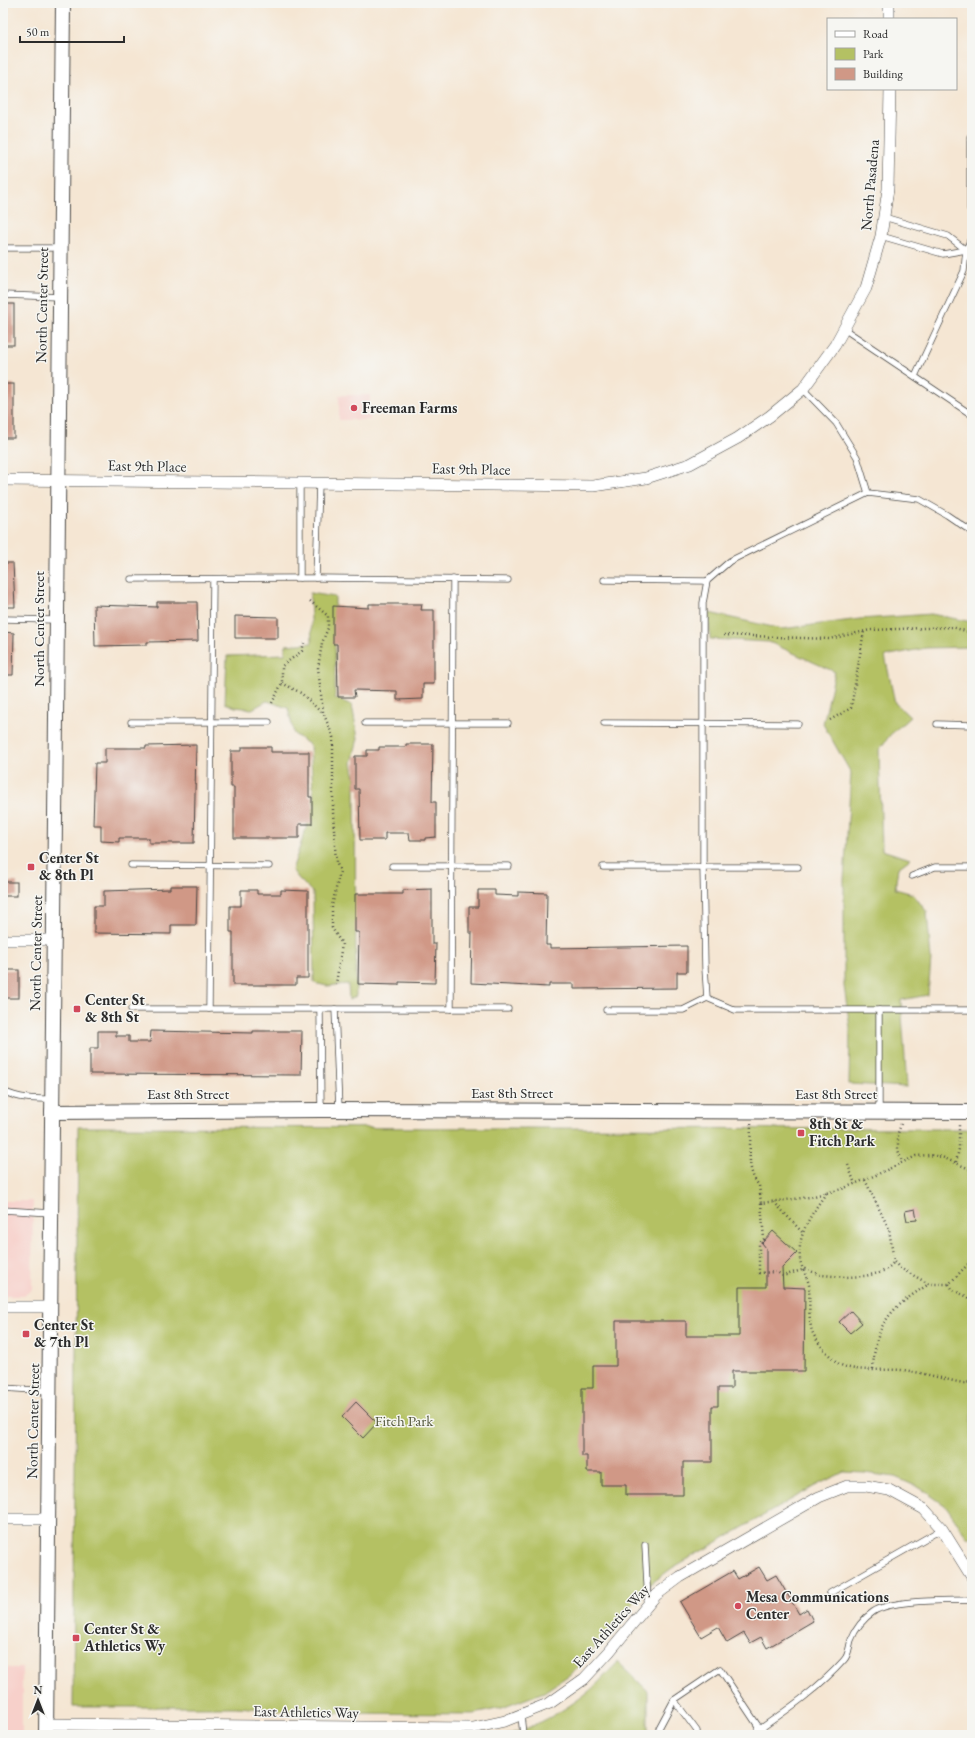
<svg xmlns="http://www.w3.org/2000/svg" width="975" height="1738" viewBox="0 0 975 1738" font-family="'EB Garamond',serif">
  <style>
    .built { fill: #f7d0ca }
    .green { fill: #b4c163; stroke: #707647 }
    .building { fill: #d09886 }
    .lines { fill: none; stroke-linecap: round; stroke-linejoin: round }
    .service-casing { stroke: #494744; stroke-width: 7 }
    .minor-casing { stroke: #494744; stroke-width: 12 }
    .tertiary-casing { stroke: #494744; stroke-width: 16 }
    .path { stroke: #494744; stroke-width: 2.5; stroke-dasharray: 1 3; stroke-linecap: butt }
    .service { stroke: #fff; stroke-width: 5.5 }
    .minor { stroke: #fff; stroke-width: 11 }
    .tertiary { stroke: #fff; stroke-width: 14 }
    .poi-dot { fill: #d1495b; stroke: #f6f6f2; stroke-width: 1.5 }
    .labels { text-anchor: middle; stroke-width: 3; stroke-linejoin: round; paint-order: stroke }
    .street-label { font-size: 15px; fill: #2b2b2b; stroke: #f6f6f2 }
    .poi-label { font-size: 15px; font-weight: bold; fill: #2b2b2b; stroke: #f6f6f2; text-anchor: start }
    .park-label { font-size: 15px; fill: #54583c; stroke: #f6f6f2 }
  </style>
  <rect width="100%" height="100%" fill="#f6f6f2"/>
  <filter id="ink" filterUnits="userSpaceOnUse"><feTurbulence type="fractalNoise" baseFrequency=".025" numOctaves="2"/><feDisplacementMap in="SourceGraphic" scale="8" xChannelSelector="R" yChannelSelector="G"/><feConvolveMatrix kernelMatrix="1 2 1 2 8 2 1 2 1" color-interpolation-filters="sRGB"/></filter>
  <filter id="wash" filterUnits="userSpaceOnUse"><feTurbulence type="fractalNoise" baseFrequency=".012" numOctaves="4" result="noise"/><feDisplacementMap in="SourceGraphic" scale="16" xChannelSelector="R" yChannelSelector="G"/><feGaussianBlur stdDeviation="0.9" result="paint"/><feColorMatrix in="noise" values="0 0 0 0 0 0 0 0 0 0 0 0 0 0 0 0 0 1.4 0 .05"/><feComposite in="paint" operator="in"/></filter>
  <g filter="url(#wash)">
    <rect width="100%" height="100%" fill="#f5e6d3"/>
    <g class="built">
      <rect x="339" y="395" width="31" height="25"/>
      <polygon points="3,1201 33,1201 32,1289 24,1296 3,1296"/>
      <rect x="3" y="1668" width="19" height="67"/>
    </g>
    <g class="green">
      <polygon points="310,593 335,597 335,698 352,705 358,738 352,763 355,778 356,996 349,1000 348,984 327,986 314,983 313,893 299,879 292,870 314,805 310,745 294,734 288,708 267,701 252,709 235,707 225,703 227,656 285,654 286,645 312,643"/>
      <polygon points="709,613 782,629 860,619 931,614 972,622 972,647 926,648 885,656 895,703 910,717 890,735 879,750 882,850 910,859 898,868 895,889 913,894 927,912 931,959 928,995 901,1000 907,1087 849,1084 850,1028 844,986 844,880 851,773 823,724 835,672 769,642 710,639"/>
      <polygon points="78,1127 972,1129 972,1535 968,1538 946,1506 920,1488 895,1477 864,1473 844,1472 815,1486 672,1568 648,1586 575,1671 544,1692 502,1708 473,1714 319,1713 236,1707 73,1707"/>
      <path d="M618,1662L648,1691V1735H507C537,1727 571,1707 594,1687C602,1679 610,1670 618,1662Z"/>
    </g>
    <g id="blocks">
      <g class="building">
        <rect x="3" y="304" width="11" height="41"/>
        <rect x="3" y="384" width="11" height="54"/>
        <polygon points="3,563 13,563 15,607 3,607"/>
        <polygon points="157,602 197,602 198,641 147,642 147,645 95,646 94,605 157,607"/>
        <polygon points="369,604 422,604 421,610 434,610 434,684 423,684 423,699 397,700 397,691 354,690 355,697 338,697 337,644 333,644 333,606 369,608"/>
        <polygon points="235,616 278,617 278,638 235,638"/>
        <polygon points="3,632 14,633 13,675 3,675"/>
        <polygon points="406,744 433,744 432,802 436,802 436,837 425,838 425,840 410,840 409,833 385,833 385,840 360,840 359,789 355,789 355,756 367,756 367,750 379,750 379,747 406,747"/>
        <polygon points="196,745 194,843 149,843 149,838 119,838 119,842 101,841 101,825 93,825 95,763 105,763 105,748 146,748 146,746"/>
        <polygon points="242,747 271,747 271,752 309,752 309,797 312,797 312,824 299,824 299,838 234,838 234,787 231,787 231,751 242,751"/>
        <rect x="3" y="882" width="14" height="14"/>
        <polygon points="170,886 197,886 196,925 171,925 171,934 94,933 94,906 104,906 104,891 170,889"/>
        <polygon points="432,889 432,944 436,944 435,983 399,982 399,985 358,984 359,932 355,932 355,894 403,894 403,890"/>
        <polygon points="241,890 257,890 257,894 281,894 281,890 308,891 308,978 296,978 296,985 233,985 233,932 230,932 230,906 241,906"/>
        <polygon points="478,890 495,890 495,895 518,896 518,892 547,893 546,945 550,945 550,948 687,946 687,972 677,972 677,988 574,989 574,984 549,984 549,987 471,983 472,933 469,933 469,907 478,907"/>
        <rect x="3" y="970" width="16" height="28"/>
        <polygon points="98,1031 116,1031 116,1036 129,1036 129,1042 150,1042 151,1031 253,1033 253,1031 302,1031 301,1075 90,1074 90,1048 98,1048"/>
        <polygon points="915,1209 917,1220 907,1221 905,1211"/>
        <polygon points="773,1231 797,1253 782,1268 783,1287 805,1288 804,1371 732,1371 732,1388 718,1388 718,1406 712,1406 712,1462 683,1462 683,1495 626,1495 626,1485 601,1485 601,1472 587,1472 587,1456 582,1456 582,1388 593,1388 593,1366 616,1366 616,1321 686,1321 686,1336 739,1336 739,1287 766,1287 766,1248 762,1243"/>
        <polygon points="851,1311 862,1323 850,1333 839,1322"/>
        <polygon points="356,1402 377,1423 363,1438 342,1417"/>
        <polygon points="759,1567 767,1580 776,1575 799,1614 807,1609 813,1621 767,1648 761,1637 750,1643 744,1633 727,1643 718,1627 701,1637 680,1602 733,1571 738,1579"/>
      </g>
    </g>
  </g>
  <g filter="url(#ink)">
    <use href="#blocks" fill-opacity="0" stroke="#494744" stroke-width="1"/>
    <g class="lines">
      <g class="service-casing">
        <g id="service">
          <polyline points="970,137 970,209 972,209"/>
          <polyline points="884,217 948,236 966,250"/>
          <polyline points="881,236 943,254 966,250"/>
          <polyline points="3,248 60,248"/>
          <polyline points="3,295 59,297"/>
          <polyline points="844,329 972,415"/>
          <polyline points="915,376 964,271 966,250 972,236"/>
          <polyline points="803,389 836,423 857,457 868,493"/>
          <polyline points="300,578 300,483"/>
          <polyline points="316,578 319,483"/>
          <polyline points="131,579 316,578 508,580"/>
          <polyline points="604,580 707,581"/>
          <polyline points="3,619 56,620"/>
          <polyline points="131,722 269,722"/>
          <polyline points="365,723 508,723"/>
          <polyline points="604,723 798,724"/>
          <polyline points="937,724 972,725"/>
          <polyline points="131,865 269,866"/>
          <polyline points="392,866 509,866"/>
          <polyline points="603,867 798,867"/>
          <polyline points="912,876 935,867 972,867"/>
          <polyline points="707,998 705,968 703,867 703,603 707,581 730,561 868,493 919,499 947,515 972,532"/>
          <polyline points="131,1009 508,1009"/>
          <polyline points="209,1009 213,579"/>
          <polyline points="320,1009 321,1109"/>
          <polyline points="335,1009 339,1109"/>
          <polyline points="451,1009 453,579"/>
          <polyline points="606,1010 683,1010 707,998 735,1010 972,1010"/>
          <polyline points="879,1010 879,1111"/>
          <path d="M3,1091C19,1099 34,1099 51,1099"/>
          <polyline points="3,1210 51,1213"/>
          <polyline points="3,1388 50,1391"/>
          <polyline points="645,1545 648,1602"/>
          <polyline points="830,1593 942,1529"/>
          <polyline points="521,1715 523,1735"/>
          <polyline points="659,1735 659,1728 674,1700"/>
          <path d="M697,1735V1731L674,1700L720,1669L760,1729C790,1708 820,1687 844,1660C849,1655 849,1646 851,1640C855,1629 864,1618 873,1612C892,1599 948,1601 972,1600"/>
        </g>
      </g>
      <g class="minor-casing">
        <g id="minor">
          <polyline points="889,3 889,19"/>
          <polyline points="3,480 593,486 646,478 690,464 738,438 770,416 803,389 835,345 866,288 881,236 888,189 890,89"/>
          <polyline points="3,940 53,940"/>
          <polyline points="3,1307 51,1307"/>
          <polyline points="3,1519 49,1519"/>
          <polyline points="47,1724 473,1728 505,1721 550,1703 584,1679 609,1652 656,1595 680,1577 819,1497 847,1486 866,1486 889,1490 924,1509 942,1529 972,1577"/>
          <polyline points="760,1735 760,1729"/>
        </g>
      </g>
      <g class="tertiary-casing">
        <g id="tertiary">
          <polyline points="52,1112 321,1110 972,1112"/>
          <polyline points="46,1735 63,3"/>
        </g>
      </g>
      <g class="path">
        <polyline points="310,601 328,616 328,628 322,643 318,668 323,712 333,737 333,812 336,862 340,871 332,906 332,928 342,944 336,984"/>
        <polyline points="724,635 829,639 870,630 952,627 972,633"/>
        <polyline points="282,683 301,693 322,713"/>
        <polyline points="272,703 282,683 282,666 302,651 304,643"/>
        <polyline points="830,720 851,708 864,631"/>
        <path d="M751,1124C751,1142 745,1171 759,1185L761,1203L810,1197L842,1189L876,1175L916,1156L929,1155L942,1157L972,1170"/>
        <polyline points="901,1124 898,1133 898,1150 902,1162"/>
        <polyline points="956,1162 959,1149 959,1125"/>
        <polyline points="848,1165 855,1184"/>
        <polyline points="865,1180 889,1229 894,1262 900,1268 929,1284 949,1284 972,1260"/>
        <path d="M826,1193C812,1214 797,1233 800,1259C801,1267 807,1276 809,1285C810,1300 808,1317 812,1331C815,1339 823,1349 829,1355C833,1359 837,1363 841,1365C861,1374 888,1367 910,1371C928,1374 946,1380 964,1383L972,1382"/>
        <polyline points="774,1202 802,1232"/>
        <polyline points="761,1203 764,1239 759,1244 759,1273 777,1272 783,1276 805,1269 821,1275 845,1277 865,1276 879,1273 887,1269 894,1262"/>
        <polyline points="949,1284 953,1290 972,1299"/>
        <path d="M873,1369C875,1322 891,1308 929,1284"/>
      </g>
      <use href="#service" class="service"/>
      <use href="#minor" class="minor"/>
      <use href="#tertiary" class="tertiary"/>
    </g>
  </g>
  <g class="poi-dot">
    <circle cx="354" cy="408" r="4"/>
    <rect x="27" y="863" width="8" height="8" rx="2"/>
    <rect x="73" y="1005" width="8" height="8" rx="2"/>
    <rect x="797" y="1129" width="8" height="8" rx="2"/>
    <rect x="22" y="1330" width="8" height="8" rx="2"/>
    <circle cx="738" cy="1606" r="4"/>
    <rect x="72" y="1634" width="8" height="8" rx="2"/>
  </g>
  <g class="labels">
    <g class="street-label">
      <text transform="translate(870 185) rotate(-85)" y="5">North Pasadena</text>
      <text transform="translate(42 305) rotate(-89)" y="5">North Center Street</text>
      <text transform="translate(147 466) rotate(1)" y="5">East 9th Place</text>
      <text transform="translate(471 469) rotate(1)" y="5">East 9th Place</text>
      <text transform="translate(39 629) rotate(-90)" y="5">North Center Street</text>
      <text transform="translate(36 953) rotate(-89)" y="5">North Center Street</text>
      <text x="512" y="1098">East 8th Street</text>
      <text x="188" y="1099">East 8th Street</text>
      <text x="836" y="1099">East 8th Street</text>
      <text transform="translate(33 1421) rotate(-89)" y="5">North Center Street</text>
      <text transform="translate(611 1626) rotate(-48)" y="5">East Athletics Way</text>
      <text transform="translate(306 1712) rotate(1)" y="5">East Athletics Way</text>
    </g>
    <g class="poi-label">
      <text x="362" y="413">Freeman Farms</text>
      <text x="39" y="863">Center St<tspan x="39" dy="17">&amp; 8th Pl</tspan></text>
      <text x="85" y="1005">Center St<tspan x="85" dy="17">&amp; 8th St</tspan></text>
      <text x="809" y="1129">8th St &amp;<tspan x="809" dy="17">Fitch Park</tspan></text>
      <text x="34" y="1330">Center St<tspan x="34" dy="17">&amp; 7th Pl</tspan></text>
      <text x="746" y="1602">Mesa Communications<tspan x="746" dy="17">Center</tspan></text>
      <text x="84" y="1634">Center St &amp;<tspan x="84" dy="17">Athletics Wy</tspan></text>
    </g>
    <g class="park-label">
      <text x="404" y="1426">Fitch Park</text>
    </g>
  </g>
  <rect width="975" height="1738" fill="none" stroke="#f6f6f2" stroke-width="16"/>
  <rect x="827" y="18" width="130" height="72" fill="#f6f6f2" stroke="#a5a5a2"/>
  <rect x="835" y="31" width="20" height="6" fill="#ffffff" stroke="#a5a5a2"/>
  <text x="863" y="38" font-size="12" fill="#2b2b2b">Road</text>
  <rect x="835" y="48" width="20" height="12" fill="#b4c163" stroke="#a5a5a2"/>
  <text x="863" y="58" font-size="12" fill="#2b2b2b">Park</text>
  <rect x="835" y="68" width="20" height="12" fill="#d09886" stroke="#a5a5a2"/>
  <text x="863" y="78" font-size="12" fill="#2b2b2b">Building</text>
  <g transform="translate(38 1700)" stroke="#f6f6f2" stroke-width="3" paint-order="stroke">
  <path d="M0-3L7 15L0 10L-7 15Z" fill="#2b2b2b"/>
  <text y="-6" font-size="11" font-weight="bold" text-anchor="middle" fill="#2b2b2b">N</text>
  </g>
  <path d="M20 36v6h104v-6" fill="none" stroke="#2b2b2b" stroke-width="2"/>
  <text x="26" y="36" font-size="12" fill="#2b2b2b" stroke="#f6f6f2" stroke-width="3" paint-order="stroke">50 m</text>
</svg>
